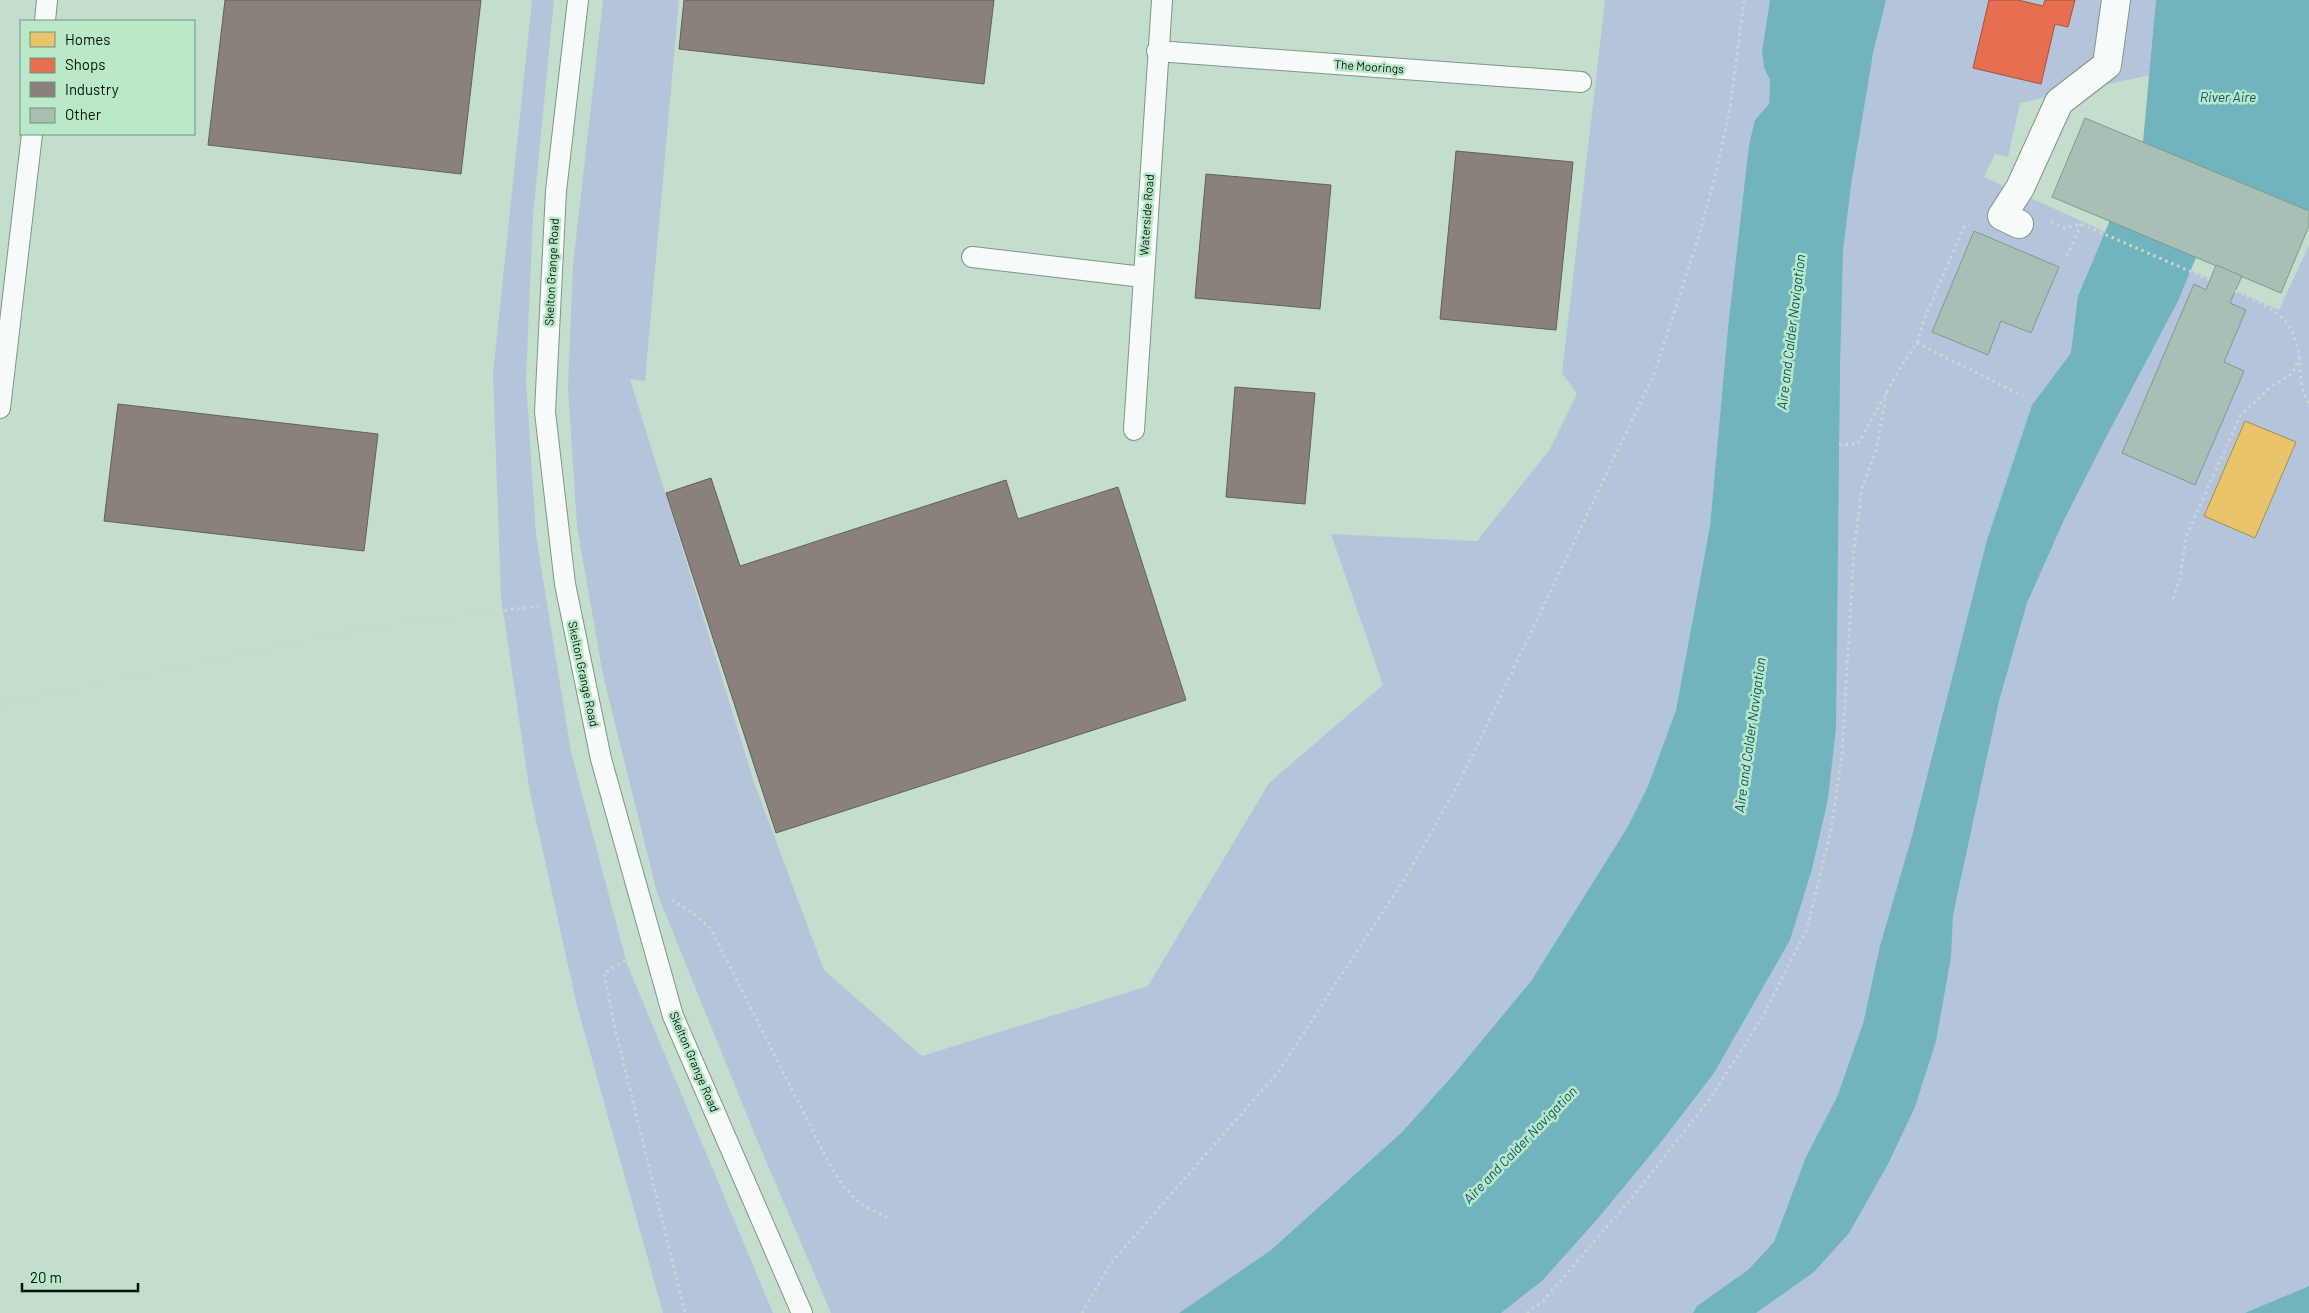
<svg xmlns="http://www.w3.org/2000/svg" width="2309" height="1313" viewBox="0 0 2309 1313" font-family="Barlow,sans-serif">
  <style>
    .green { fill: #b4c5db }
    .water { fill: #71b4bd }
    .homes { fill: #e9c46a; stroke: #a48f4d }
    .shops { fill: #e76f51; stroke: #a3533b }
    .industry { fill: #8a817c; stroke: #626059 }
    .building { fill: #a7bfb4; stroke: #82988e }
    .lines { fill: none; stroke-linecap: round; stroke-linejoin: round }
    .lane-casing { stroke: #809488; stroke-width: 22 }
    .street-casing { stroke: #809488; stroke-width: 30 }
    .path { stroke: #ced6d1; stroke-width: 3; stroke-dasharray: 2.5 4; stroke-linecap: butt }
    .lane { stroke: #f6faf8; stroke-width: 20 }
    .street { stroke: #f6faf8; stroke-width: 28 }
    .labels { text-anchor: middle; stroke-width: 5; stroke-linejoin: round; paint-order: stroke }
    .street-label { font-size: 12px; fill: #031208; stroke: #bae9c9 }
    .water-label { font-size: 14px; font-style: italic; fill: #0c5564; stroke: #bae9c9 }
  </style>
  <rect width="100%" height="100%" fill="#c4decd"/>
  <g class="green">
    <polygon points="532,0 554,0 533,216 526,379 536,535 571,752 627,964 773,1313 663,1313 577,1006 530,793 501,597 493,374"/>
    <polygon points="603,0 679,0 645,381 630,379 754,782 824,970 922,1056 1148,986 1269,783 1383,685 1331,534 1477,541 1550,449 1577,394 1562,373 1605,0 1770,0 1762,51 1764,68 1770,80 1769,105 1762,112 1745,188 1740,221 1728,327 1710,526 1676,710 1648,786 1627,828 1531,981 1455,1073 1402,1132 1271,1250 1179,1313 831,1313 757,1140 657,893 603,675 577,527 568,387 573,265"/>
    <path d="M1886,0H2156L2150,75L2020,103L2008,157L1995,154L1984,177L2279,310L2309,245V1286L2245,1313H1501L1542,1281L1840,369C1841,330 1841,290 1843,251C1849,168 1866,81 1886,0Z"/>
  </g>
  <g class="water">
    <polygon points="1770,0 1886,0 1873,54 1851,185 1843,251 1840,369 1836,728 1828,799 1812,869 1790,940 1714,1073 1661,1142 1600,1216 1542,1281 1501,1313 1179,1313 1271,1250 1402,1132 1455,1073 1531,981 1627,828 1648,786 1676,710 1710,526 1728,327 1749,145 1755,120 1769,104 1770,80 1764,68 1762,51"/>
    <polygon points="2156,0 2309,0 2309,211 2229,178 2178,301 2101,447 2064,520 2027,603 1999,701 1953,915 1951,957 1936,1041 1915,1107 1887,1166 1849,1233 1814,1272 1756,1313 1693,1313 1697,1306 1748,1270 1774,1242 1806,1157 1837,1097 1863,1024 1880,946 1912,836 1987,540 2032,405 2071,353 2078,296 2143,142"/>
    <polygon points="2309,1286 2309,1313 2245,1313"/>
  </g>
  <polygon class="homes" points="2245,421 2296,442 2255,538 2204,516"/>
  <polygon class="shops" points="1989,0 2018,0 2043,6 2045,0 2075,0 2068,27 2055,24 2041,84 1973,68"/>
  <g class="industry">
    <polygon points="225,0 481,0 461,174 208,145"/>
    <polygon points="684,0 994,0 984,84 679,49"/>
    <polygon points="1456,151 1573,162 1556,330 1440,319"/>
    <polygon points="1206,174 1331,185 1320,309 1195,298"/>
    <polygon points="1235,387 1315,393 1305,504 1226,497"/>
    <polygon points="118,404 378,434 364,551 104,521"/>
    <polygon points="711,478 740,566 1006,480 1018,519 1118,487 1186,700 776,833 666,493"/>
  </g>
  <g class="building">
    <polygon points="2085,118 2309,211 2309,226 2281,293 2052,197"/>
    <polygon points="1974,231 2059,267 2031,333 2001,321 1988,355 1932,332"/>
    <polygon points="2216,265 2242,276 2230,303 2246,310 2224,362 2244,371 2195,485 2122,453 2194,284 2206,290"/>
  </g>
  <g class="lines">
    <g class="lane-casing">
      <g id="lane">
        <polyline points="578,0 556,191 545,412 565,584 601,759 673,1016 802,1313"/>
        <polyline points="45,21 47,0"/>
        <polyline points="1157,51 1581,82"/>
        <polyline points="972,257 1143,277"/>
        <polyline points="0,408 32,134"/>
        <polyline points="1134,430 1162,0"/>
      </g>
    </g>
    <g class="street-casing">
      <polyline id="street" points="2019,224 2002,216 2020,188 2059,102 2107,65 2116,0"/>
    </g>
    <g class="path">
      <polyline points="2051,222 2065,228 2081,224 2210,280"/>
      <polyline points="2067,256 2081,224"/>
      <path d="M2235,291C2277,310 2298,319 2300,369C2301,380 2302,394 2309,403"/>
      <polyline points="1917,343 2023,396"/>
      <polyline points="1839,445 1858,444 1899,370 1917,343 1924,320 1964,227 1970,225"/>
      <polyline points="2173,599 2180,579 2186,537 2240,416 2272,386 2292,374 2300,357"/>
      <polyline points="0,705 377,626 540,606"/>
      <polyline points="672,900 692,912 711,929 829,1163 844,1187 861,1204 888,1218"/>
      <polyline points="625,960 604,973 615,1028 685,1313"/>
      <polyline points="1082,1313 1110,1264 1278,1072 1409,872 1461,779 1655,372 1700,232 1715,176 1730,109 1744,0"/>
      <polyline points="1527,1313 1543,1301 1630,1200 1709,1100 1763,1016 1807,929 1831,830 1842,754 1854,549 1862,488 1876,450 1887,391"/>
    </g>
    <use href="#lane" class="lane"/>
    <use href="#street" class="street"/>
  </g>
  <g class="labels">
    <g class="street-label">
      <text transform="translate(1369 67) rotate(4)" y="4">The Moorings</text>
      <text transform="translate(1147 215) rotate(-86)" y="4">Waterside Road</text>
      <text transform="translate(552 272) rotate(-87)" y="4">Skelton Grange Road</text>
      <text transform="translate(583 674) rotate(78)" y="4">Skelton Grange Road</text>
      <text transform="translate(694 1062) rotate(67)" y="4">Skelton Grange Road</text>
    </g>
    <g class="water-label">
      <text x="2228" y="102">River Aire</text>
      <text transform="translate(1791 332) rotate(-83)" y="5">Aire and Calder Navigation</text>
      <text transform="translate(1750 735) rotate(-82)" y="5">Aire and Calder Navigation</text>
      <text transform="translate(1520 1145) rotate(-46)" y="5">Aire and Calder Navigation</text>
    </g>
  </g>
  <rect x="20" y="20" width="175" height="115" fill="#bae9c9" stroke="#71937c"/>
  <rect x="30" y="32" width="25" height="15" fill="#e9c46a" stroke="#71937c"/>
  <text x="65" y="45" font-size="15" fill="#031208">Homes</text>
  <rect x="30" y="58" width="25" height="15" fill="#e76f51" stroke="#71937c"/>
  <text x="65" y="70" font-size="15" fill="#031208">Shops</text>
  <rect x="30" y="82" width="25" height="15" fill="#8a817c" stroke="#71937c"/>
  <text x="65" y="95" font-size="15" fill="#031208">Industry</text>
  <rect x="30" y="108" width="25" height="15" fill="#a7bfb4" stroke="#71937c"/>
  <text x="65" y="120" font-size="15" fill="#031208">Other</text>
  <path d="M22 1283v8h116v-8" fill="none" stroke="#031208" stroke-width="2.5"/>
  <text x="30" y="1283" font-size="15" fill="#031208" stroke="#bae9c9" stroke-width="4" paint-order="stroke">20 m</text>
</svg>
